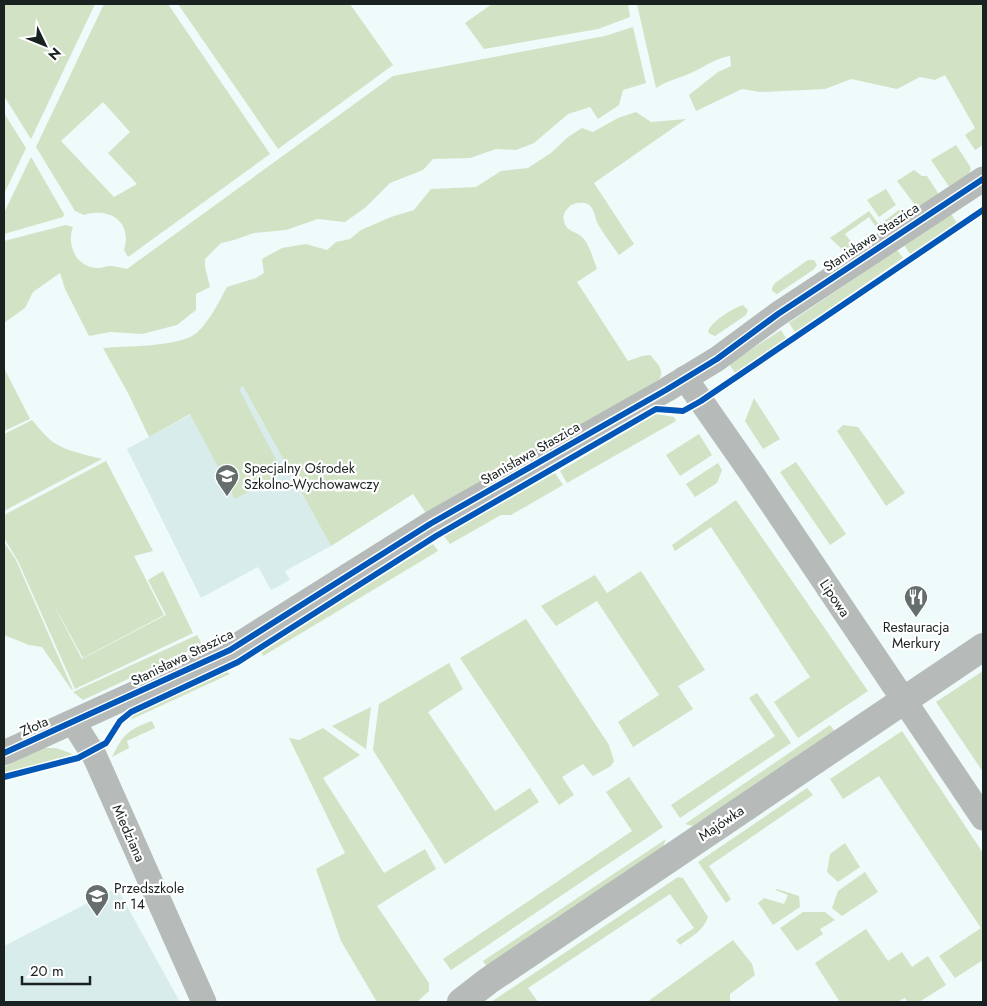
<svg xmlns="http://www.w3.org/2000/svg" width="987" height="1006" viewBox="0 0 987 1006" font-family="Jost,sans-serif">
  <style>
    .built { fill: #d9ecec }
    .green { fill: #d1e3c4; fill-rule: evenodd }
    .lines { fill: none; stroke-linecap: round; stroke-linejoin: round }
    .minor { stroke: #b6bab9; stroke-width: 25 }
    .tertiary { stroke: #b6bab9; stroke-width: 28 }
    .cycleway-casing { stroke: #fff; stroke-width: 9 }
    .cycleway { stroke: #0057b8; stroke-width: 6 }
    .labels { text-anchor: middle; stroke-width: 4.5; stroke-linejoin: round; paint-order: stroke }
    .street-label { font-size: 14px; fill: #1a2121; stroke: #fff }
    .poi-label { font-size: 14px; fill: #1a2121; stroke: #fff; text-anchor: start }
  </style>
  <rect width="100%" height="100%" fill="#effafa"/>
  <g class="built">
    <polygon points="243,386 331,546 285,571 290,580 271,590 258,567 201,598 127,449"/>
    <polygon points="117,888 180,1002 4,1002 4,946"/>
  </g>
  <g class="green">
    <polygon points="4,4 95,4 31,139 4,96"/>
    <path d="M104,4H168L270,154L128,257L124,250C125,247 126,242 126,238C125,215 102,209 84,215L75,211L36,147ZM103,102L130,132L108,153L137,184L114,197L61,141Z"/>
    <polygon points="178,4 350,4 393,65 278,149"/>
    <polygon points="492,4 628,4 630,17 598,29 484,49 465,23"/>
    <path d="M637,4H983V145L975,150L965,135L975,128L945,75L935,80L920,77L897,89L851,79L825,89L760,92L742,89L696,111L689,95L718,72L731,66L730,56C716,58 706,66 693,72C681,78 668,80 656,88Z"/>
    <path d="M633,27L646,83L623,90L619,105L598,119L590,107L568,114L534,143L516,150L496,149L470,158L433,159L423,170L390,183L366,207L345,222L318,219L286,230L254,233L234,240L221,243L205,259V267L210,287L196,294V310L177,325L142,334L110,332L89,336L65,289L60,273L33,292L25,308L4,323V241L66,225L73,227C66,246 77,268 98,268C102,268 106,266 110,266C116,266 121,268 127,269L393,76L605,36Z"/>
    <path d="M636,112L651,122L686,119L594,183L634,244L619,255C612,245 605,236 599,226C593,217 596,201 579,203C575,203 572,204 569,207C565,211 562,215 564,221C566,232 576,231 582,237C590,245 593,259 597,269L577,282L628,361L642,356L650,355C657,363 665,370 659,380L426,513L413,494L331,546L243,386L239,389L283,473L235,499L190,414L149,437L128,393L103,348C127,346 171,347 192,336C205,330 220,300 227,287L256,278L264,273L262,259L282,248L306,244L327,250L336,242L350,239L361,230L391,217L414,210L431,189L476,187L501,171L528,168L551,153L568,137L582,128L593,132L618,118Z"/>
    <polygon points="4,113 26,148 4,194"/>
    <path d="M956,145L971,168C969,178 958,183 950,188L931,160Z"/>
    <polygon points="31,157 64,214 63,217 4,234 4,213"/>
    <polygon points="914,170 922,176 927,176 940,196 926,206 915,205 897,181"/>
    <polygon points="886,189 896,205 879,217 867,200"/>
    <polygon points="900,209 903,217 901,221 881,234 869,217 845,234 857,249 852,251 841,248 830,238 869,211 879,225"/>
    <polygon points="951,214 957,223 910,254 904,245"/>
    <polygon points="897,250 903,258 795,332 789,323"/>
    <polygon points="808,260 814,260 817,265 813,270 777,294 772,291 772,288 775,283"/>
    <path d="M743,305L748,310L746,315L715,336L710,334L708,331C713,320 732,309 743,305Z"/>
    <polygon points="781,330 786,338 735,373 729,364"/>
    <polygon points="4,368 30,419 4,431"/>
    <polygon points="754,398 780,439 763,449 745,421"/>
    <polygon points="656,414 674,417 676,421 567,483 560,471"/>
    <path d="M32,420C37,426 42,432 48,438C62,451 84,454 102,459L4,511V434Z"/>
    <polygon points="843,425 858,427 905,493 886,506 837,431"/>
    <polygon points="699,434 712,455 680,476 666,455"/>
    <polygon points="106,461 153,551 134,556 164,615 83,658 51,600 82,659 166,615 148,580 163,571 193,633 75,689 18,561 4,538 4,515"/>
    <polygon points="796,462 846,534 830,545 780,472"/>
    <polygon points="718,463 722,470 717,483 695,497 686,484"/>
    <polygon points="555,473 563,485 511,515 501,515 450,544 444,536"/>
    <polygon points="736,500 868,691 798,738 774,702 810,677 711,527 675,551 672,545"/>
    <polygon points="4,542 16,560 73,690 71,689 42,647 29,645 4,635"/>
    <polygon points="433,544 438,551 263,656 261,651"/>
    <polygon points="641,571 705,670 678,686 693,709 633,747 618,722 659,695 597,601 556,626 541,606 595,575 607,593"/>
    <polygon points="526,619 609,745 614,761 611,766 593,776 583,764 562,777 574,795 559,805 460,658"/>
    <polygon points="197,635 201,642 199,646 83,700 73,692"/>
    <polygon points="449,663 463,689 428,712 495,811 530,788 539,802 445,864 373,750 379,704"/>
    <polygon points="983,671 983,772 936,702"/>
    <polygon points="227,672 230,674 130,720 135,714"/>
    <polygon points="757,693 791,743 680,818 671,805 775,736 749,698"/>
    <polygon points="371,707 366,749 332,726"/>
    <path d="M152,721L155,728L127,741L129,748L112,757C124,733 128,730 152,721Z"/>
    <polygon points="830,725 835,732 693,826 685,824"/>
    <polygon points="323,728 360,755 323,778 384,873 425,849 436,869 377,906 429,983 429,991 417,1002 377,1002 341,941 316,869 345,853 289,738 299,740"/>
    <polygon points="902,731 983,853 983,960 955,978 939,956 981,928 879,776 843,799 830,779"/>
    <polygon points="44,748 56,748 73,754 4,774 4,767"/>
    <polygon points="629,777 663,827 451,970 443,959 632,831 606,792"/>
    <polygon points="807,788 813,795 709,866 731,899 726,903 698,862"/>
    <polygon points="666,839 662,849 487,967 483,961"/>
    <polygon points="845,843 860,867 838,882 827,872 830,854"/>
    <polygon points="865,872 878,892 842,916 832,908 838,891"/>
    <path d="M678,877L683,878L708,917C704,930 691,937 680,945L676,940L694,928L670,894L528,988L538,1002H491Z"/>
    <polygon points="777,889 799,896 800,907 773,925 758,903 764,898 784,904 788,895 775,890"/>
    <polygon points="803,912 825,912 835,920 820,929 823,934 797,951 780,928"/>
    <polygon points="866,929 888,961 902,952 912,967 928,956 946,985 919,1002 908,1002 905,998 897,1002 840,1002 815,963"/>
    <polygon points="733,940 752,964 755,975 730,994 730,1002 647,1002"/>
  </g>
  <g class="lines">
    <g class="minor">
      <polyline points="685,378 752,474 983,818"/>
      <polyline points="73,722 95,757 204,1002"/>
      <polyline points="4,753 230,650 430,524 666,390 717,359 778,314 983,179"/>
    </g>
    <polyline class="tertiary" points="461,1002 488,981 983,647"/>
    <g class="cycleway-casing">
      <g id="cycleway">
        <polyline points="4,753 230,650 430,524 666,390 717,359 778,314 983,179"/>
        <polyline points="4,777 78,758 106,743 120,721 131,712 238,662 436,536 656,409 683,411 701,401 983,210"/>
      </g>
    </g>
    <use href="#cycleway" class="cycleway"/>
  </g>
  <defs>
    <g id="school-pin" transform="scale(1.25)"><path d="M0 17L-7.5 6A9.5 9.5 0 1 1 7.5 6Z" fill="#656d6d" stroke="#fff"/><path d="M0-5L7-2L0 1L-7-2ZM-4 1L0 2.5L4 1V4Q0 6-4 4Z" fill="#fff"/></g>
    <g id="restaurant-pin" transform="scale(1.25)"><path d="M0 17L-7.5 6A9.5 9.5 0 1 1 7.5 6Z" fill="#656d6d" stroke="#fff"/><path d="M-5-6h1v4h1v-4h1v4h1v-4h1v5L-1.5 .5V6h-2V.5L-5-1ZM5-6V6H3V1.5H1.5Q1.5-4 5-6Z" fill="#fff"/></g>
  </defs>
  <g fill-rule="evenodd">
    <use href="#school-pin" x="227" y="476"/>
    <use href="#restaurant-pin" x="916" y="597"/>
    <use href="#school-pin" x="97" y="896"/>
  </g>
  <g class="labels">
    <g class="street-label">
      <text transform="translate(871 237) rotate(-34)" y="5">Stanisława Staszica</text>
      <text transform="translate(530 453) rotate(-30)" y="5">Stanisława Staszica</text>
      <text transform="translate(835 598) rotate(56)" y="5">Lipowa</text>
      <text transform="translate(182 657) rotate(-26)" y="5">Stanisława Staszica</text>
      <text transform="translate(34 726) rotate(-24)" y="5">Złota</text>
      <text transform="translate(721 823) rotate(-34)" y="5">Majówka</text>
      <text transform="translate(129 833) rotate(66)" y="5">Miedziana</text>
    </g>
    <g class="poi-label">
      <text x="244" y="473">Specjalny Ośrodek<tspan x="244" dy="16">Szkolno-Wychowawczy</tspan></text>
      <text x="916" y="632" text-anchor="middle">Restauracja<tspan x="916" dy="16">Merkury</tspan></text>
      <text x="114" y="893">Przedszkole<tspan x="114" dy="16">nr 14</tspan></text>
    </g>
  </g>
  <rect width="987" height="1006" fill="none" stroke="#1a2121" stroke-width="10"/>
  <g transform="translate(45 45) rotate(133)" stroke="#ffffff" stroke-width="4" paint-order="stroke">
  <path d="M0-4L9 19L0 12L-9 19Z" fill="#1a2121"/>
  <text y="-8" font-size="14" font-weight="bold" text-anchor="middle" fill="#1a2121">N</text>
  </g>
  <path d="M22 976v8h68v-8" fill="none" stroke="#1a2121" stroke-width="2.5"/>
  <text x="30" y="976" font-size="15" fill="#1a2121" stroke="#ffffff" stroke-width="4" paint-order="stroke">20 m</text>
</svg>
